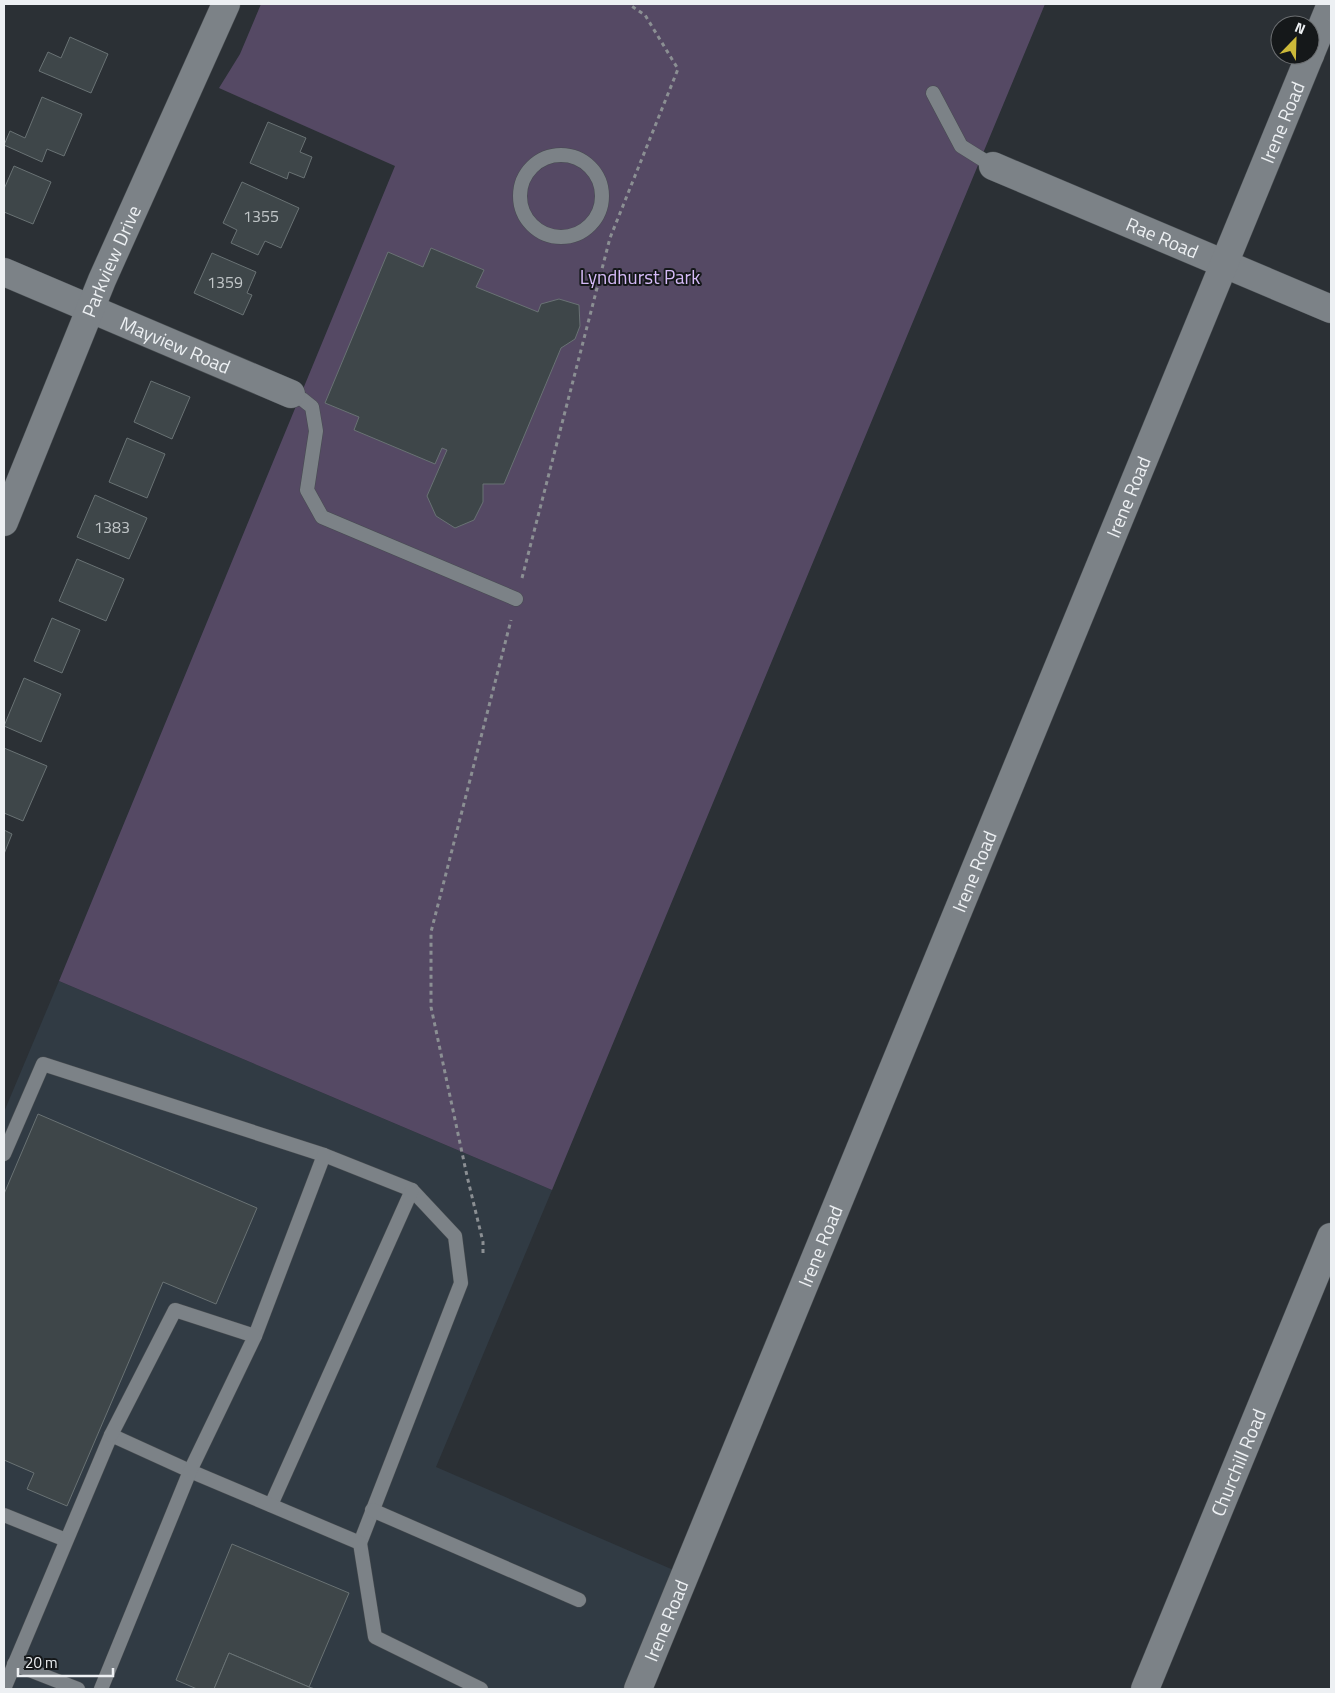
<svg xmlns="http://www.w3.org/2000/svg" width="1335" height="1693" viewBox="0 0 1335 1693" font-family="'Titillium Web',sans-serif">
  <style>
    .built { fill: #313b44 }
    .green { fill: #554964 }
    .building { fill: #3e4649; stroke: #697274 }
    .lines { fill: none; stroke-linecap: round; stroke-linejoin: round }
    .lane-casing { stroke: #474c50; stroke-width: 15 }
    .street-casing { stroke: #474c50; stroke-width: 29 }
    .path { stroke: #8b8f93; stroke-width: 3; stroke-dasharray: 4 4; stroke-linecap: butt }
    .lane { stroke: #7c8287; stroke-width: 14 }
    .street { stroke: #7c8287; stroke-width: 28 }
    .labels { text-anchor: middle; stroke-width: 4; stroke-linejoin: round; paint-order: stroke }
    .number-label { font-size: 16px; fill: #c1c6c8 }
    .street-label { font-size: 19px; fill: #edf0f3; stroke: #15181a }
    .park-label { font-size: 19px; fill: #d6bbf8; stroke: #15181a }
  </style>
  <rect width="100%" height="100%" fill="#2b3035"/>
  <polygon class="built" points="59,981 552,1190 436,1467 685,1575 638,1689 4,1689 4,1112"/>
  <polygon class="green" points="261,4 1045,4 552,1190 59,981 395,166 219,88 240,54"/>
  <g class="building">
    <polygon points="70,37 108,54 91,93 39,71 48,52 61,58"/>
    <polygon points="42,97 82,114 64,156 47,149 42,162 4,145 10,131 25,138"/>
    <polygon points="268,122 306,138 300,152 312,157 304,178 289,172 287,179 250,163"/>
    <polygon points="14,166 51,182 33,224 4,212 4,189"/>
    <polygon points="242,182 299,208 281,248 265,241 258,255 231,243 237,230 223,223"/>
    <polygon points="431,248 484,270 476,287 538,312 541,304 559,299 579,305 580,326 575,339 561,348 504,484 483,484 483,502 474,520 455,528 436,516 427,496 447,450 442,448 435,464 354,430 359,417 325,403 388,252 423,267"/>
    <polygon points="212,253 256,272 247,293 252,295 243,315 194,293"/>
    <polygon points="151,381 190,397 172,439 134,422"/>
    <polygon points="127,438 165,454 147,498 109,482"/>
    <polygon points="95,495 147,518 129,559 77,537"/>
    <polygon points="77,559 124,579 106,621 59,601"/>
    <polygon points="52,618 80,630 62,673 34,661"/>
    <polygon points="24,678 61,694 41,742 4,726"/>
    <polygon points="4,748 47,766 23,821 4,813"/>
    <polygon points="4,830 12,834 4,854"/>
    <polygon points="38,1114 257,1208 216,1304 163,1282 67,1506 27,1489 34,1473 4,1460 4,1194"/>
    <polygon points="232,1544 349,1593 309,1687 229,1653 214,1689 197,1689 176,1680"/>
    <polygon points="229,1653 309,1687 315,1689 214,1689"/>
  </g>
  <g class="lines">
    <g class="lane-casing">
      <g id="lane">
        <polyline points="933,93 961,146 993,166"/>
        <circle cx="561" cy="196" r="41"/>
        <polyline points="291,394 302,399 312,407 316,431 307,490 322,517 516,599"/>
        <polyline points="4,1154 43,1064 324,1155 412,1190 455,1236 461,1283 360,1543"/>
        <polyline points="255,1336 324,1155"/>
        <polyline points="271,1505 412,1190"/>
        <polyline points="372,1510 579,1600"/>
        <polyline points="4,1515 66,1540"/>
        <polyline points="14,1664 78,1689"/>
        <polyline points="4,1689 111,1435 190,1471 360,1543 375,1637 481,1689"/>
        <polyline points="101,1689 190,1471 255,1336 175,1310 111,1435"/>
      </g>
    </g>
    <g class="street-casing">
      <g id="street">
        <polyline points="1310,55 1331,4"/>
        <path id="s1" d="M993,166L1331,309"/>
        <path id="s2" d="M4,272L291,394"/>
        <path id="s3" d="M4,522L102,280L226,4"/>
        <path id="s4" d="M638,1689L1310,55"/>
        <path id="s5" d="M1145,1689L1331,1237"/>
      </g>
    </g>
    <g class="path">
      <polyline points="522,578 610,238 678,69 645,15 630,5"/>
      <polyline points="483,1253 483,1242 467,1176 431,1007 431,932 511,620"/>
    </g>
    <use href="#lane" class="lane"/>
    <use href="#street" class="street"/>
  </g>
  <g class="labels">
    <g class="number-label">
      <text x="261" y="222">1355</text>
      <text x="225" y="288">1359</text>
      <text x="112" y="533">1383</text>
    </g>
    <g class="street-label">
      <text dy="7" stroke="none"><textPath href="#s4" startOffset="1694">Irene Road</textPath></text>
      <text dy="7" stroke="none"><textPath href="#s1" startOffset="184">Rae Road</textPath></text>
      <text dy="7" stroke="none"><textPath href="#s3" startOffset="282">Parkview Drive</textPath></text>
      <text dy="7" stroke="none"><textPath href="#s2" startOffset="186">Mayview Road</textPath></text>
      <text dy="7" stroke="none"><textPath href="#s4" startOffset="1289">Irene Road</textPath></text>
      <text dy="7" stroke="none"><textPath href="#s4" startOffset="884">Irene Road</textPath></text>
      <text dy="7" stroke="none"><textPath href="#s4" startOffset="479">Irene Road</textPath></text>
      <text dy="7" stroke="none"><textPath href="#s5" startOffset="245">Churchill Road</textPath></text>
      <text dy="7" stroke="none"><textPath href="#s4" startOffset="74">Irene Road</textPath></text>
    </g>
    <g class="park-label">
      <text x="640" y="284">Lyndhurst Park</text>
    </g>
  </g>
  <rect width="1335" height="1693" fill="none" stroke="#edf0f3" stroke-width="10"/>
  <g transform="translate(1295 40) rotate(23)"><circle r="24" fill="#15181a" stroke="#6b6e71"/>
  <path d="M0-4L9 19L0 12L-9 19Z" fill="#ccb939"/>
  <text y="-8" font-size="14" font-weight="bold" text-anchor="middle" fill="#edf0f3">N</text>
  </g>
  <path d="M18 1668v8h95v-8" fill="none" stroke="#edf0f3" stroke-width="2.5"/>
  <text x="25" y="1668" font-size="15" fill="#edf0f3" stroke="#15181a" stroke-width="4" paint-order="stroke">20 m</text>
</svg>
